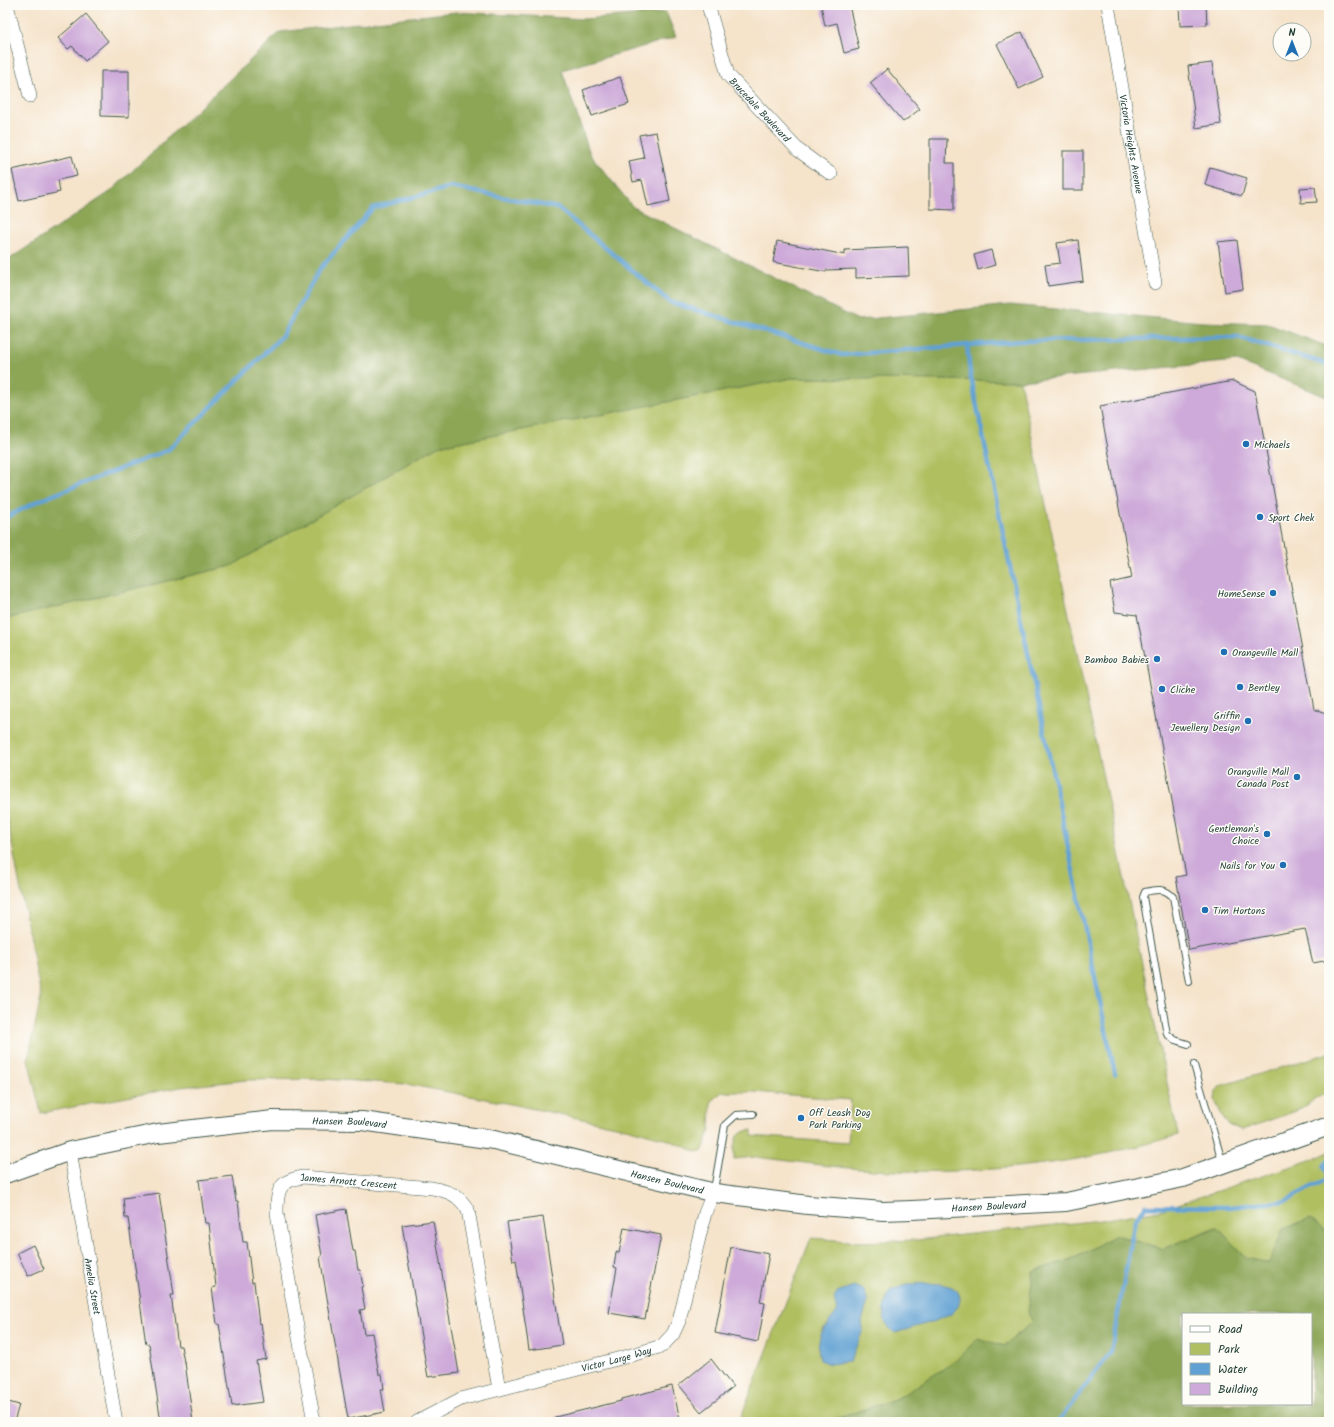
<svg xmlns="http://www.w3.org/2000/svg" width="1334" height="1427" viewBox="0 0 1334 1427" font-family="Kalam,sans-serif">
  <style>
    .green { fill: #b0bf61; stroke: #687e4a; fill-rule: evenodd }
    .forest { fill: #8ca657; stroke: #567246; fill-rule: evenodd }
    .water { fill: #60a1d3; stroke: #406f84 }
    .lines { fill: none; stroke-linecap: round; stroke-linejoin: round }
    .stream { stroke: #60a1d3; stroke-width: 4.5 }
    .building { fill: #cdaad9 }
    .lane-casing { stroke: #3f564a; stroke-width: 8 }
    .street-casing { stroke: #3f564a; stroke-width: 14 }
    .secondary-casing { stroke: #3f564a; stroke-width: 20 }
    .lane { stroke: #fff; stroke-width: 6 }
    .street { stroke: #fff; stroke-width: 13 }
    .secondary { stroke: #fff; stroke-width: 18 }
    .poi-dot { fill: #1f6fb2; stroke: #fdfcf7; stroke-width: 1.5 }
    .labels { text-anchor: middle; stroke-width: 3; stroke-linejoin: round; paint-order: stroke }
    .street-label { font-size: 10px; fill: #1f3d34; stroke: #fdfcf7 }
    .poi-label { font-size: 10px; fill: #1f3d34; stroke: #fdfcf7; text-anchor: start }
  </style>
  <rect width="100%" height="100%" fill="#fdfcf7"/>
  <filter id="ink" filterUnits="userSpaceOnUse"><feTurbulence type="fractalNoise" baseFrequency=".025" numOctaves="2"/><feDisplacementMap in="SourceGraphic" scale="8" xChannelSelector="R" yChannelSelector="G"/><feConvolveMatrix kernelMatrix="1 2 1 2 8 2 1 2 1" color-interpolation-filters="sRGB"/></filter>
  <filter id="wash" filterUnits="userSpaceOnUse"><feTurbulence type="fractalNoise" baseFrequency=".012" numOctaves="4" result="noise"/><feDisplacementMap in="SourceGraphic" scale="16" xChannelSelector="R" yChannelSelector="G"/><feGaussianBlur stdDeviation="0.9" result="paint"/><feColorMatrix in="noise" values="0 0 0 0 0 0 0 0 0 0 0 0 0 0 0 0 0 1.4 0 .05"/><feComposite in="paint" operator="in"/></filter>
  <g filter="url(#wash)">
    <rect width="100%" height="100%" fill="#f5e3ca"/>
    <g class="green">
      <path d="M792,378L1020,381L1178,1135C1088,1163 990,1174 896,1171C849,1170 802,1162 755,1157L734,1159V1147L737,1136L745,1131L752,1130V1136L848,1143L851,1100L755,1092H722L711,1101L710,1131L703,1150L697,1152L666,1139L630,1129L501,1102L406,1084L323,1079L246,1080L181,1087L41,1113L28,1059L41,997L5,807V619L231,566L438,446Z"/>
      <polygon points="1329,1053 1329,1091 1296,1111 1242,1130 1230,1126 1222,1116 1215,1100 1216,1092 1220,1086"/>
      <path d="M1329,1152V1235L1311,1219L1269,1263L1246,1258L1217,1227L1163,1249L1116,1235L1077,1257L1033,1272V1322L1004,1346L978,1338L954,1362L898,1398L836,1419L816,1422H739L811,1238L860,1242L916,1240L1101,1220L1160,1210L1316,1158ZM868,1301L862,1321L863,1330L821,1332L837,1312Z"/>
    </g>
    <g class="forest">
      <polygon points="455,12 585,19 666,12 676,37 562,70 590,154 633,207 858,320 1010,305 1203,322 1268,324 1329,347 1329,398 1237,361 1020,381 792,378 438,446 231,566 5,619 5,262 110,192 280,32"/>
      <path d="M1311,1219L1329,1235V1422H816L836,1419L898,1398L954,1362L978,1338L1004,1346L1033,1322L1028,1313L1033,1272L1077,1257L1116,1235L1163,1249L1217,1227L1246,1258L1269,1263L1283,1229ZM1183,1314H1311V1404H1183Z"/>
    </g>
    <g class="water">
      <path d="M910,1284C923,1284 958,1279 960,1298C960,1304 956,1310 951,1314C941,1320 908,1329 895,1333C879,1320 882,1308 891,1290Z"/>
      <path d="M854,1286L864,1290L868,1301L862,1321L863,1330L850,1362L829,1364L820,1360C815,1337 823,1330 837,1312L834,1299L837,1292Z"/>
    </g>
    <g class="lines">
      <g class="stream">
        <polyline points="967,345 970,373 1115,1074"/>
        <polyline points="5,518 38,501 168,450 282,336 319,270 373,208 451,187 558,208 670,302 842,355 1021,341 1238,337 1329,365"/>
        <polyline points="1058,1422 1111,1352 1135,1220 1146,1206 1230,1207 1285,1201 1329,1178 1324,1167 1329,1159"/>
      </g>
    </g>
    <g id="blocks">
      <g class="building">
        <polygon points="821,5 849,5 859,49 844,53 837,23 825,26"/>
        <polygon points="1179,5 1206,5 1207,25 1180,26"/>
        <polygon points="86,14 108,41 85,61 72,46 68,49 58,38"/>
        <polygon points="1022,32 1043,77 1019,89 997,44"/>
        <polygon points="1212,63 1221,124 1196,128 1188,66"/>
        <polygon points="887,69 920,109 903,122 870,83"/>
        <polygon points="101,71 129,71 129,117 101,116"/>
        <polygon points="620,77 629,104 592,116 583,90"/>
        <polygon points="656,132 670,201 648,206 642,180 633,182 629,161 644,158 639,135"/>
        <polygon points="930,139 947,139 946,163 954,163 954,210 930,209"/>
        <rect x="1063" y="151" width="20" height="39"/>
        <polygon points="72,156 77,176 58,180 60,192 19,201 12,170"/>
        <polygon points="1210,167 1247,178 1242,196 1205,185"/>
        <polygon points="1315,187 1317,202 1301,203 1300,188"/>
        <polygon points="1078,240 1083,281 1048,286 1045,265 1060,263 1057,243"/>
        <polygon points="1237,240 1243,289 1225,292 1218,242"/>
        <polygon points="777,241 845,255 845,250 908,247 909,276 856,278 856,269 826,270 826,272 773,262"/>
        <polygon points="991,250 995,265 978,270 974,255"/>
        <polygon points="1233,381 1255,391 1314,709 1329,714 1329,960 1313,963 1305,929 1189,950 1176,877 1186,875 1137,615 1115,612 1110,583 1132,578 1100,406"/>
        <polygon points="232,1176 236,1201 238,1201 243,1242 247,1242 252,1283 254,1282 259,1324 261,1323 266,1359 256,1361 263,1402 232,1406 219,1324 217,1324 212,1288 216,1287 209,1223 205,1223 199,1180"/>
        <polygon points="159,1193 174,1295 171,1295 178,1346 181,1346 184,1362 185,1362 193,1422 161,1422 149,1344 146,1344 128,1218 125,1218 123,1198"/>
        <polygon points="346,1209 353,1251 355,1251 358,1270 360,1270 363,1286 361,1287 365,1309 360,1310 364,1334 372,1333 379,1374 382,1374 384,1389 381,1389 385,1412 348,1419 320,1257 322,1256 315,1215"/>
        <polygon points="543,1217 562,1345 529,1350 516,1260 513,1261 507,1222"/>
        <polygon points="433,1221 459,1373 428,1377 402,1225"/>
        <polygon points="624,1228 661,1235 645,1319 609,1313 617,1268 614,1267 616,1252 619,1253"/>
        <polygon points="33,1245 44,1269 28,1276 17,1253"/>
        <polygon points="731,1247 769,1254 760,1302 765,1303 758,1342 715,1333"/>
        <polygon points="711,1359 733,1387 701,1412 679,1385"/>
        <polygon points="672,1386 680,1419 670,1422 556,1422 555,1417 621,1401 621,1399"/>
        <polygon points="5,1401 19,1405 14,1422 5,1422"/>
      </g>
    </g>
  </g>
  <g filter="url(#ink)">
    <use href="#blocks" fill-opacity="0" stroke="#3f564a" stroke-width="1"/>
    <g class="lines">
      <g class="lane-casing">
        <g id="lane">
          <path d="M1188,1044L1175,1040L1167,1034L1143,897L1145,892C1157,889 1165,888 1173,897L1189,981"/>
          <polyline points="1194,1065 1222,1161"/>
          <polyline points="714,1190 725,1125 736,1115 753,1114"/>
        </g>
      </g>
      <g class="street-casing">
        <g id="street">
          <polyline points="7,5 30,96"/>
          <path id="s1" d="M708,5L728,75L798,150L831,174"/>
          <path id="s2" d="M1108,5L1155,283"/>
          <path id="s3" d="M70,1151L116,1422"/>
          <path id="s4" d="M314,1422L277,1213C277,1189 279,1181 303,1177L432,1188C450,1192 458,1194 468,1210L499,1389"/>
          <path id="s5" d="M417,1422L461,1399L625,1357L662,1346L673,1334L679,1321L705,1213L713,1193"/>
        </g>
      </g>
      <g class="secondary-casing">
        <g id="secondary">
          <path id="s6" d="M5,1174L70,1151L158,1133L273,1120L362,1121L494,1140L715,1193L808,1205L883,1211L912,1210L1066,1202L1183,1178L1329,1126"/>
        </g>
      </g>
      <use href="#lane" class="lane"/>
      <use href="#street" class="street"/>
      <use href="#secondary" class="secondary"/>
    </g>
  </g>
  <g class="poi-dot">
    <circle cx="1246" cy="444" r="4"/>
    <circle cx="1260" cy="517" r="4"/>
    <circle cx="1273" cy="593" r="4"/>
    <circle cx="1224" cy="652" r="4"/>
    <circle cx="1157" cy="659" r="4"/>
    <circle cx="1240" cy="687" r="4"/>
    <circle cx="1162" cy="689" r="4"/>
    <circle cx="1248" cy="721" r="4"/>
    <circle cx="1297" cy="777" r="4"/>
    <circle cx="1267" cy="834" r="4"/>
    <circle cx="1283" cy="865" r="4"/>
    <circle cx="1205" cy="910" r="4"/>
    <circle cx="801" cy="1118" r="4"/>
  </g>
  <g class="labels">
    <g class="street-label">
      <text dy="4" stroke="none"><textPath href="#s1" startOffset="120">Brucedale Boulevard</textPath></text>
      <text dy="4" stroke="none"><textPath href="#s2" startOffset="141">Victoria Heights Avenue</textPath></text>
      <text dy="4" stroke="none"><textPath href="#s6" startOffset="351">Hansen Boulevard</textPath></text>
      <text dy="4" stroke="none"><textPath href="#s4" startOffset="309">James Arnott Crescent</textPath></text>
      <text dy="4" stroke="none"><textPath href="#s6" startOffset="675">Hansen Boulevard</textPath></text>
      <text dy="4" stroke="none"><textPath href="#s6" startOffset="999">Hansen Boulevard</textPath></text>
      <text dy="4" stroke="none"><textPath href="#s3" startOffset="137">Amelia Street</textPath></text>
      <text dy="4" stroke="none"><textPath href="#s5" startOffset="210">Victor Large Way</textPath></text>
    </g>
    <g class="poi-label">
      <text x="1254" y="448">Michaels</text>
      <text x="1268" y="521">Sport Chek</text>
      <text x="1265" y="597" text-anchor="end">HomeSense</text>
      <text x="1232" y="656">Orangeville Mall</text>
      <text x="1149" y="663" text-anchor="end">Bamboo Babies</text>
      <text x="1248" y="691">Bentley</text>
      <text x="1170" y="693">Cliche</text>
      <text x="1240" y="719" text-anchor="end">Griffin<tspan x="1240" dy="12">Jewellery Design</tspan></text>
      <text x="1289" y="775" text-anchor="end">Orangville Mall<tspan x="1289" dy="12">Canada Post</tspan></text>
      <text x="1259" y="832" text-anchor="end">Gentleman's<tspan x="1259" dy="12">Choice</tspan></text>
      <text x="1275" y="869" text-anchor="end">Nails for You</text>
      <text x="1213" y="914">Tim Hortons</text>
      <text x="809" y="1116">Off Leash Dog<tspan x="809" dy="12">Park Parking</tspan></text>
    </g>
  </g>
  <rect width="1334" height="1427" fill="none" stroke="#fdfcf7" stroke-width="20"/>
  <rect x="1182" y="1313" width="130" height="92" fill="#fdfcf7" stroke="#a4b0a9"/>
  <rect x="1190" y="1326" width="20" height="6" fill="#ffffff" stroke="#a4b0a9"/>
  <text x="1218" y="1333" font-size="12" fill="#1f3d34">Road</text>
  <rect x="1190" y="1343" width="20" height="12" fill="#b0bf61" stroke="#a4b0a9"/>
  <text x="1218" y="1353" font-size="12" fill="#1f3d34">Park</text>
  <rect x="1190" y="1363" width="20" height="12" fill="#60a1d3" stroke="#a4b0a9"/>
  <text x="1218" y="1373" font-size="12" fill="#1f3d34">Water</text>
  <rect x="1190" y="1383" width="20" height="12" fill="#cdaad9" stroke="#a4b0a9"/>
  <text x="1218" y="1393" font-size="12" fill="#1f3d34">Building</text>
  <g transform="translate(1292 42)"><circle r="19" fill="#fdfcf7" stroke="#a4b0a9"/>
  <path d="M0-3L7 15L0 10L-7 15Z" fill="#1f6fb2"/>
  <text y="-6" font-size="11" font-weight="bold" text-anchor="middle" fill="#1f3d34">N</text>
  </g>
</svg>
